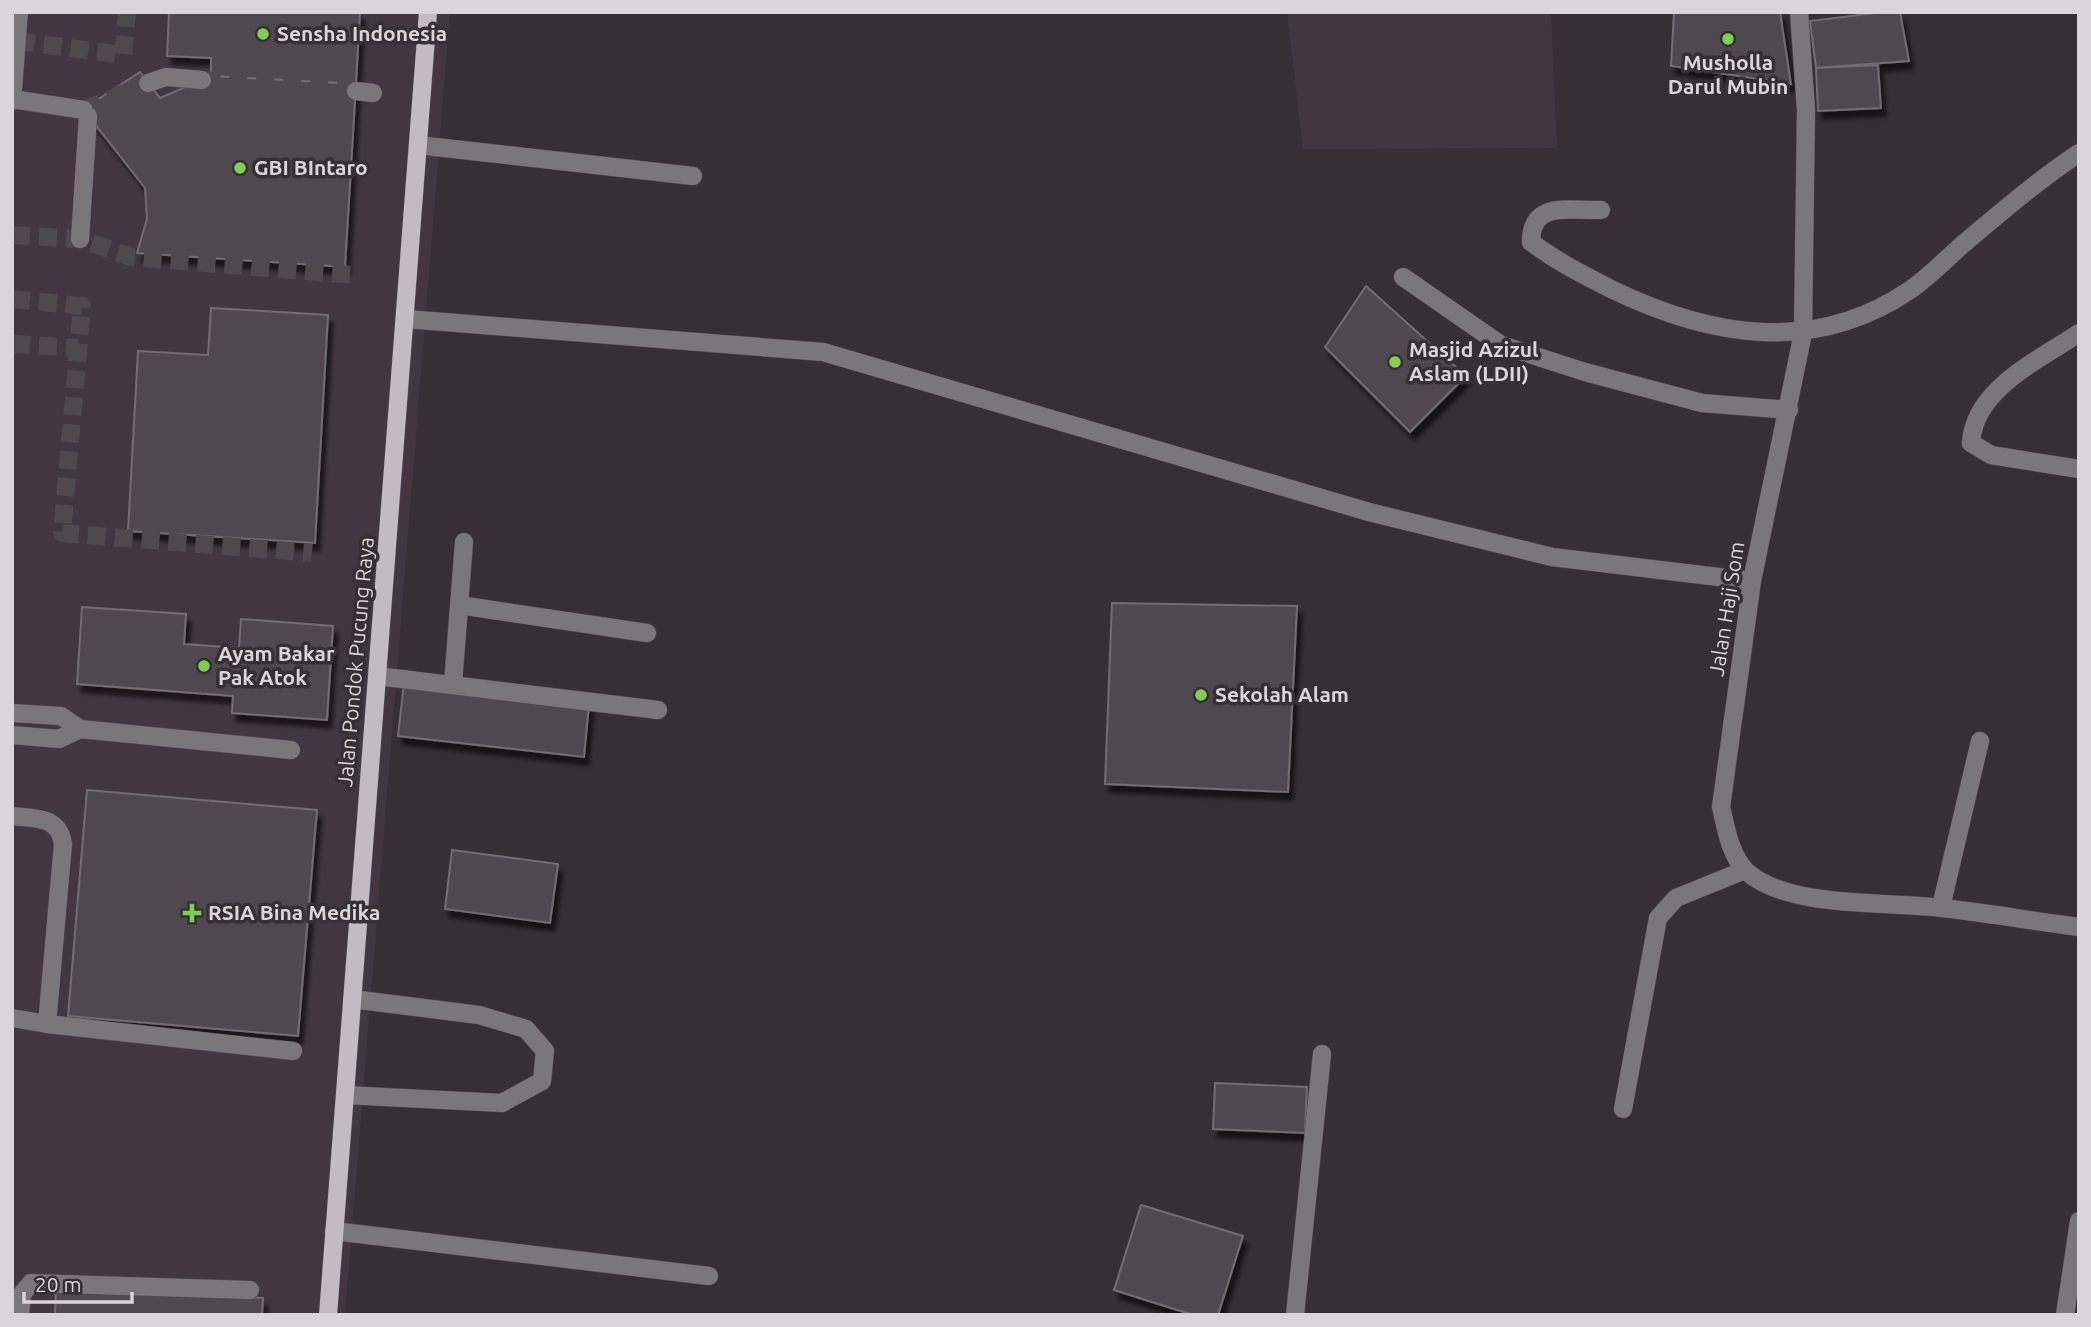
<svg xmlns="http://www.w3.org/2000/svg" width="2091" height="1327" viewBox="0 0 2091 1327" font-family="Ubuntu,sans-serif">
  <style>
    .built { fill: #423740 }
    .building { fill: #504a4f; stroke: #736c72; stroke-width: 2; filter: url(#shadow) }
    .lines { fill: none; stroke-linecap: round; stroke-linejoin: round }
    .minor-tunnel { stroke: #4e494d; stroke-width: 18; stroke-dasharray: 18 9; stroke-linecap: butt }
    .minor-casing { stroke: #534e52; stroke-width: 19 }
    .major-casing { stroke: #534e52; stroke-width: 19 }
    .minor { stroke: #7a777a; stroke-width: 18 }
    .major { stroke: #c2bbc1; stroke-width: 18 }
    .poi-dot { fill: #7fd052; stroke: #363035; stroke-width: 2.5 }
    .labels { text-anchor: middle; stroke-width: 7; stroke-linejoin: round; paint-order: stroke }
    .poi-label { font-size: 21px; font-weight: bold; fill: #d9d5d8; stroke: #363035; text-anchor: start }
    .street-label { font-size: 21px; fill: #d9d5d8; stroke: #363035 }
  </style>
  <defs>
    <filter id="shadow"><feDropShadow dx="4.5" dy="8" stdDeviation="2" flood-color="#0009"/></filter>
  </defs>
  <rect width="100%" height="100%" fill="#363035"/>
  <g class="built">
    <polygon points="12,12 450,12 345,1315 12,1315"/>
    <polygon points="1287,12 1551,12 1557,148 1303,149"/>
  </g>
  <g class="building">
    <polygon points="169,12 360,12 356,84 211,76 211,58 167,56"/>
    <polygon points="1674,12 1780,12 1791,84 1671,66"/>
    <polygon points="1883,12 1900,12 1909,61 1816,68 1810,21"/>
    <polygon points="1878,65 1881,108 1818,111 1816,68"/>
    <polygon points="140,72 160,98 211,76 356,84 345,267 137,253 147,219 145,188 83,109"/>
    <polygon points="1366,286 1466,376 1410,432 1325,347"/>
    <polygon points="211,308 328,315 315,543 128,531 138,351 208,355"/>
    <polygon points="1112,603 1297,606 1288,792 1105,784"/>
    <polygon points="82,607 186,614 184,644 239,648 241,619 333,626 327,720 232,713 233,696 77,684"/>
    <polygon points="404,682 589,704 584,757 398,736"/>
    <polygon points="87,790 317,810 298,1036 68,1016"/>
    <polygon points="452,850 558,864 550,923 445,909"/>
    <polygon points="1215,1083 1307,1087 1305,1133 1213,1129"/>
    <polygon points="1141,1205 1243,1236 1218,1315 1193,1315 1114,1290"/>
    <polygon points="56,1287 263,1298 262,1315 55,1315"/>
  </g>
  <g class="lines">
    <g class="minor-tunnel">
      <polyline points="17,41 123,55 127,12"/>
      <polyline points="202,80 356,91"/>
      <polyline points="84,110 148,83"/>
      <polyline points="12,235 80,239 131,257 355,275"/>
      <polyline points="12,299 82,306 62,533 312,553"/>
      <polyline points="12,344 78,348"/>
    </g>
    <g class="minor-casing">
      <g id="minor">
        <path d="M1799,12L1806,110L1803,333L1752,581L1721,807C1726,828 1730,855 1746,871C1787,909 1888,901 1942,908C1988,913 2033,921 2079,927"/>
        <polyline points="148,83 166,77 202,80"/>
        <polyline points="356,91 373,93"/>
        <polyline points="12,99 84,110"/>
        <polyline points="12,101 19,12"/>
        <polyline points="418,145 693,176"/>
        <path d="M1601,210C1570,211 1531,200 1531,242C1557,262 1584,275 1613,290C1711,337 1814,355 1910,290C1929,277 1945,260 1962,245C2000,213 2037,181 2079,153"/>
        <polyline points="80,239 88,116"/>
        <polyline points="1403,277 1501,345 1585,372 1702,403 1789,410"/>
        <polyline points="406,319 823,352 1369,512 1552,557 1752,581"/>
        <path d="M2079,333C2039,360 1974,389 1971,443L1991,455L2079,469"/>
        <polyline points="459,605 647,633"/>
        <polyline points="377,676 658,710"/>
        <polyline points="453,684 464,542"/>
        <polyline points="12,713 61,716 80,729 291,750"/>
        <polyline points="12,735 59,739 80,729"/>
        <path d="M12,816C36,819 59,816 63,844L47,1024L12,1018"/>
        <polyline points="1941,907 1980,741"/>
        <polyline points="47,1024 293,1051"/>
        <polyline points="345,1095 502,1103 542,1081 545,1051 526,1029 479,1015 352,999"/>
        <polyline points="1623,1109 1658,918 1676,898 1745,870"/>
        <polyline points="334,1231 709,1276"/>
        <polyline points="20,1315 22,1294 31,1283 250,1290"/>
        <polyline points="1295,1315 1322,1054"/>
        <polyline points="2065,1315 2079,1221"/>
      </g>
    </g>
    <g class="major-casing">
      <polyline id="major" points="328,1315 428,12"/>
    </g>
    <use href="#minor" class="minor"/>
    <use href="#major" class="major"/>
  </g>
  <g class="poi-dot">
    <circle cx="263" cy="34" r="7"/>
    <circle cx="1728" cy="39" r="7"/>
    <circle cx="240" cy="168" r="7"/>
    <circle cx="1395" cy="362" r="7"/>
    <circle cx="204" cy="666" r="7"/>
    <circle cx="1201" cy="695" r="7"/>
    <path d="M188.5 902.5h7v7h7v7h-7v7h-7v-7h-7v-7h7z"/>
  </g>
  <g class="labels">
    <g class="poi-label">
      <text x="277" y="41">Sensha Indonesia</text>
      <text x="1728" y="70" text-anchor="middle">Musholla<tspan x="1728" dy="24">Darul Mubin</tspan></text>
      <text x="254" y="175">GBI BIntaro</text>
      <text x="1409" y="357">Masjid Azizul<tspan x="1409" dy="24">Aslam (LDII)</tspan></text>
      <text x="218" y="661">Ayam Bakar<tspan x="218" dy="24">Pak Atok</tspan></text>
      <text x="1215" y="702">Sekolah Alam</text>
      <text x="208" y="920">RSIA Bina Medika</text>
    </g>
    <g class="street-label">
      <text transform="translate(1727 609) rotate(-81)" y="7">Jalan Haji Som</text>
      <text transform="translate(356 662) rotate(-85)" y="7">Jalan Pondok Pucung Raya</text>
    </g>
  </g>
  <rect width="2091" height="1327" fill="none" stroke="#d9d5d8" stroke-width="28"/>
  <path d="M24 1292v10h108v-10" fill="none" stroke="#d9d5d8" stroke-width="3.5"/>
  <text x="35" y="1292" font-size="21" fill="#d9d5d8" stroke="#363035" stroke-width="5" paint-order="stroke">20 m</text>
</svg>
